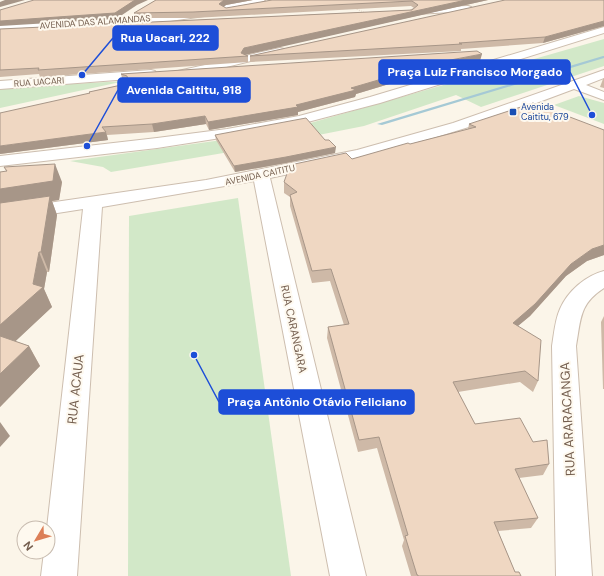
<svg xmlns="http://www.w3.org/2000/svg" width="604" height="576" viewBox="0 0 604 576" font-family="'DM Sans',sans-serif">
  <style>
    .green { fill: #d2e8c8 }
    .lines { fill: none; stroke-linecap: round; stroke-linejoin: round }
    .stream { fill: #a5c9d5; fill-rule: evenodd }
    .minor-casing { stroke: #cdbeaf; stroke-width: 2 }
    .path-far1 { stroke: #d4bba5; stroke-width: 1; stroke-dasharray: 0.5 1.5; stroke-linecap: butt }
    .path { stroke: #d4bba5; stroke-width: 1.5; stroke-dasharray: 0.5 1.5; stroke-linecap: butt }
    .minor { fill: #fff; fill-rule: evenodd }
    .wall { fill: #ceb9a7 }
    .shaded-wall { fill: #a79688 }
    .building { fill: #efd7c2; stroke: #a79688 }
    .transit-dot { fill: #1a4fb4; stroke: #fef9ef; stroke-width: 1.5 }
    .labels { text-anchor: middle; stroke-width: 4; stroke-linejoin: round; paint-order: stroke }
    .far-street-label { font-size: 9px; fill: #745e4e; stroke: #fef9ef }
    .far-transit-label { font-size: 9px; fill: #164399; stroke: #fef9ef; text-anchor: start }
    .street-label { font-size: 11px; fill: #745e4e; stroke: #fef9ef }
    .near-street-label { font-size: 13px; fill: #745e4e; stroke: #fef9ef }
    .leader { fill: none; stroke: #1d4ed8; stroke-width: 1.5 }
    .callout-dot { fill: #1d4ed8; stroke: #fef9ef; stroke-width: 1.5 }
    .callout { fill: #1d4ed8; stroke: #1d4ed8; stroke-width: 1.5 }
    .callout-label { font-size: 12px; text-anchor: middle; font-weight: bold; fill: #fff }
  </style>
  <rect width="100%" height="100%" fill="#fbf5e9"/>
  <g class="green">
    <polygon points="604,39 604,66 481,107 456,95 364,126 253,148 111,172 103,167 70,161 251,136 293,128"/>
    <polygon points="125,81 0,108 0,88"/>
    <polygon points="579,96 604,103 604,124 554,105"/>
    <polygon points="238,198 291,576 128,576 129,216"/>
  </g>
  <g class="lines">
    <polygon class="stream" points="603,56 604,56 604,58 382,125 377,124"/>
    <g class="minor-casing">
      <g id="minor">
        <polygon points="245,0 265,0 261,3 208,12 207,15 204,16 157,23 99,28 94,25 0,31 0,25 113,18 118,20 190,12 191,9 194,8"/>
        <polygon points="468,6 471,7 473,9 471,11 415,14 410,11 415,8"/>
        <polygon points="604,27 604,33 380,103 300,124 227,137 157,148 0,166 0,156 157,138 227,129 299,116 370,97"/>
        <polygon points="280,48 284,49 286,51 284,53 173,80 169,79 167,76 169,73"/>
        <polygon points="151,70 155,71 157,74 155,77 0,89 0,81"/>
        <polygon points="604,70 604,78 586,85 604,92 604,100 574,89 488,121 414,144 359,159 270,178 366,576 330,576 254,181 102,207 77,576 41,576 44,552 48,552 47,528 83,209 0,222 0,210 206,180 357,150 453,123"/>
        <path d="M604,271V288C579,304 581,319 576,346L592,576H556L552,346C554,334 555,320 560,309C568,291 585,276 604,271Z"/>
      </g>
    </g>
    <polyline class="path-far1" points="354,8 366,13"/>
    <polyline class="path" points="553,64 568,68"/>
    <use href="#minor" class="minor"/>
  </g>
  <g class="wall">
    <polygon points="156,0 253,0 226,5 223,7 226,8 272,0 488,0 245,54 248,56 248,62 40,77 39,74 0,77 0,29 412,10 414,8 411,6 194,18 135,18 134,13"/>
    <polygon points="604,0 604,26 543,43 461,49 461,51 250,62 250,56"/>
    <polygon points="480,61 439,69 356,94 355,97 298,112 298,115 209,130 206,124 154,132 107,135 108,140 0,154 89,93 89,92 126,84 126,83 123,82 121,74"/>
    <polygon points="604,78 604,88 600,87 603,79"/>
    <polygon points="469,124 604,130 604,255 587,261 566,276 530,316 518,326 538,381 533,392 520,382 458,392 475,424 533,442 549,464 543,475 519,478 538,518 531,528 498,531 515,572 521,576 411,576 402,546 404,540 377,448 358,452 327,338 328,327 344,325 330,281 312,283 290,206 290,197 284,193 284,182 352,159 468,129"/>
    <polygon points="215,135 335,153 286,163 235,172 216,140"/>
    <polygon points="4,167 62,182 59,200 52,201 57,215 49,272 47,272 44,289 52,307 15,341 29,346 40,366 0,407 6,171"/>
    <polygon points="604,316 604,389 603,389 601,322"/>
  </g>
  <g class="shaded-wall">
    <polygon points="5,0 25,0 0,7 0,2"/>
    <polygon points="135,0 148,0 137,5 116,19 0,26 0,21"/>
    <polygon points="224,0 253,0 226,5 220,10 219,4"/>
    <polygon points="466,0 488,0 245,55 241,53 244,48"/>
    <polygon points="604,21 604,26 543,43 545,37"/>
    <polygon points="482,54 480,61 439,69 356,94 355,97 298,112 298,115 209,130 208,122 296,105 351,88 440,62"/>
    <polygon points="205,116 206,124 154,132 152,124"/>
    <polygon points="106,132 108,140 0,154 0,146"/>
    <polygon points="336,147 335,153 286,163 235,172 234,166"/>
    <polygon points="55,164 62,182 59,200 52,201 57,215 49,272 41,252 0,208 0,189"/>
    <polygon points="604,245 604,255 587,261 566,276 530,316 508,334 513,323 571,264 592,249"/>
    <polygon points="39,252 47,272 44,289 52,307 3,353 0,348 0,325 33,284"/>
    <polygon points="29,346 40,366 0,407 0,374"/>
    <polygon points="0,422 10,436 0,447"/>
  </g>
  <g class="building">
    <polygon points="34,0 135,0 115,13 0,21 0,10"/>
    <polygon points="156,0 224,0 219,4 226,8 272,0 466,0 244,48 241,53 248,56 38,70 39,68 0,70 0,29 412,10 418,5 412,1 193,12 134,13"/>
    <polygon points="505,0 604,0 604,21 545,37 459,43 462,44 250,56"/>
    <polygon points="477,51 482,54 440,62 351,88 356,90 296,105 298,107 208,122 205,116 152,124 102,127 106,132 0,146 0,113 90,93 89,92 126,84 128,80 127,76 121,74"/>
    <polygon points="533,103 604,130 604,245 592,249 571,264 535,304 513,323 541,340 538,381 525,371 453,382 475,424 520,418 533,442 547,440 549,464 515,469 538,518 494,522 515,572 519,572 521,576 418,576 418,575 417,575 405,536 408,535 379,437 359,440 328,327 349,324 331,269 312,271 290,195 297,192 284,182 290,165 346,153 352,159 408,143 410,144 476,127 469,124"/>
    <polygon points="306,118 325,140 329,140 336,147 286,157 234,166 215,135"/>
    <polygon points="55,164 53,181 0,189 0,172 7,171 4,167"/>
    <polygon points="50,196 41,252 39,252 33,284 43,287 0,325 0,203"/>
    <polygon points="0,336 29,346 0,374"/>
  </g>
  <rect class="transit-dot" x="509" y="108" width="8" height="8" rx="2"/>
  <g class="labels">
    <g class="far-street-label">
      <text transform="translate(95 22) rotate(-4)" y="3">AVENIDA DAS ALAMANDAS</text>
      <text transform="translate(39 82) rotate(-4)" y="3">RUA UACARI</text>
      <text transform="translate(260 175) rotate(-12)" y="3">AVENIDA CAITITU</text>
    </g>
    <g class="far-transit-label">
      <text x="521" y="110">Avenida<tspan x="521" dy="10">Caititu, 679</tspan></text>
    </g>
    <g class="street-label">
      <text transform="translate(294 329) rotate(78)" y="4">RUA CARANGARA</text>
    </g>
    <g class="near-street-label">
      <text transform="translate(75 389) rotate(-84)" y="5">RUA ACAUA</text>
      <text transform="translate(567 419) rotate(-93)" y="5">RUA ARARACANGA</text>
    </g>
  </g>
  <path class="leader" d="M82 75L113 38M592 115L570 72M87 146L118 90M194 355L219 402"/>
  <g class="callout-dot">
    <circle cx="82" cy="75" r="4"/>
    <circle cx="592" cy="115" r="4"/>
    <circle cx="87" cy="146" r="4"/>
    <circle cx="194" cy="355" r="4"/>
  </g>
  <g class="callout">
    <rect x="113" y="26" width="105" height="24" rx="4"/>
    <rect x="379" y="60" width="191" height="24" rx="4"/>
    <rect x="118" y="78" width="132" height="24" rx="4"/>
    <rect x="219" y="390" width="195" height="24" rx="4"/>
  </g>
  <g class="callout-label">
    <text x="165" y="42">Rua Uacari, 222</text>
    <text x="475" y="76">Praça Luiz Francisco Morgado</text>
    <text x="184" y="94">Avenida Caititu, 918</text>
    <text x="317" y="406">Praça Antônio Otávio Feliciano</text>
  </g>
  <g transform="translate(36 540) rotate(232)"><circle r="19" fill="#fef9ef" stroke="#c7bbaf"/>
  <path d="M0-3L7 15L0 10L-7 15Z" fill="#dc7f57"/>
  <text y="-6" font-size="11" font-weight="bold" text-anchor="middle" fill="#745e4e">N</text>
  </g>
</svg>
